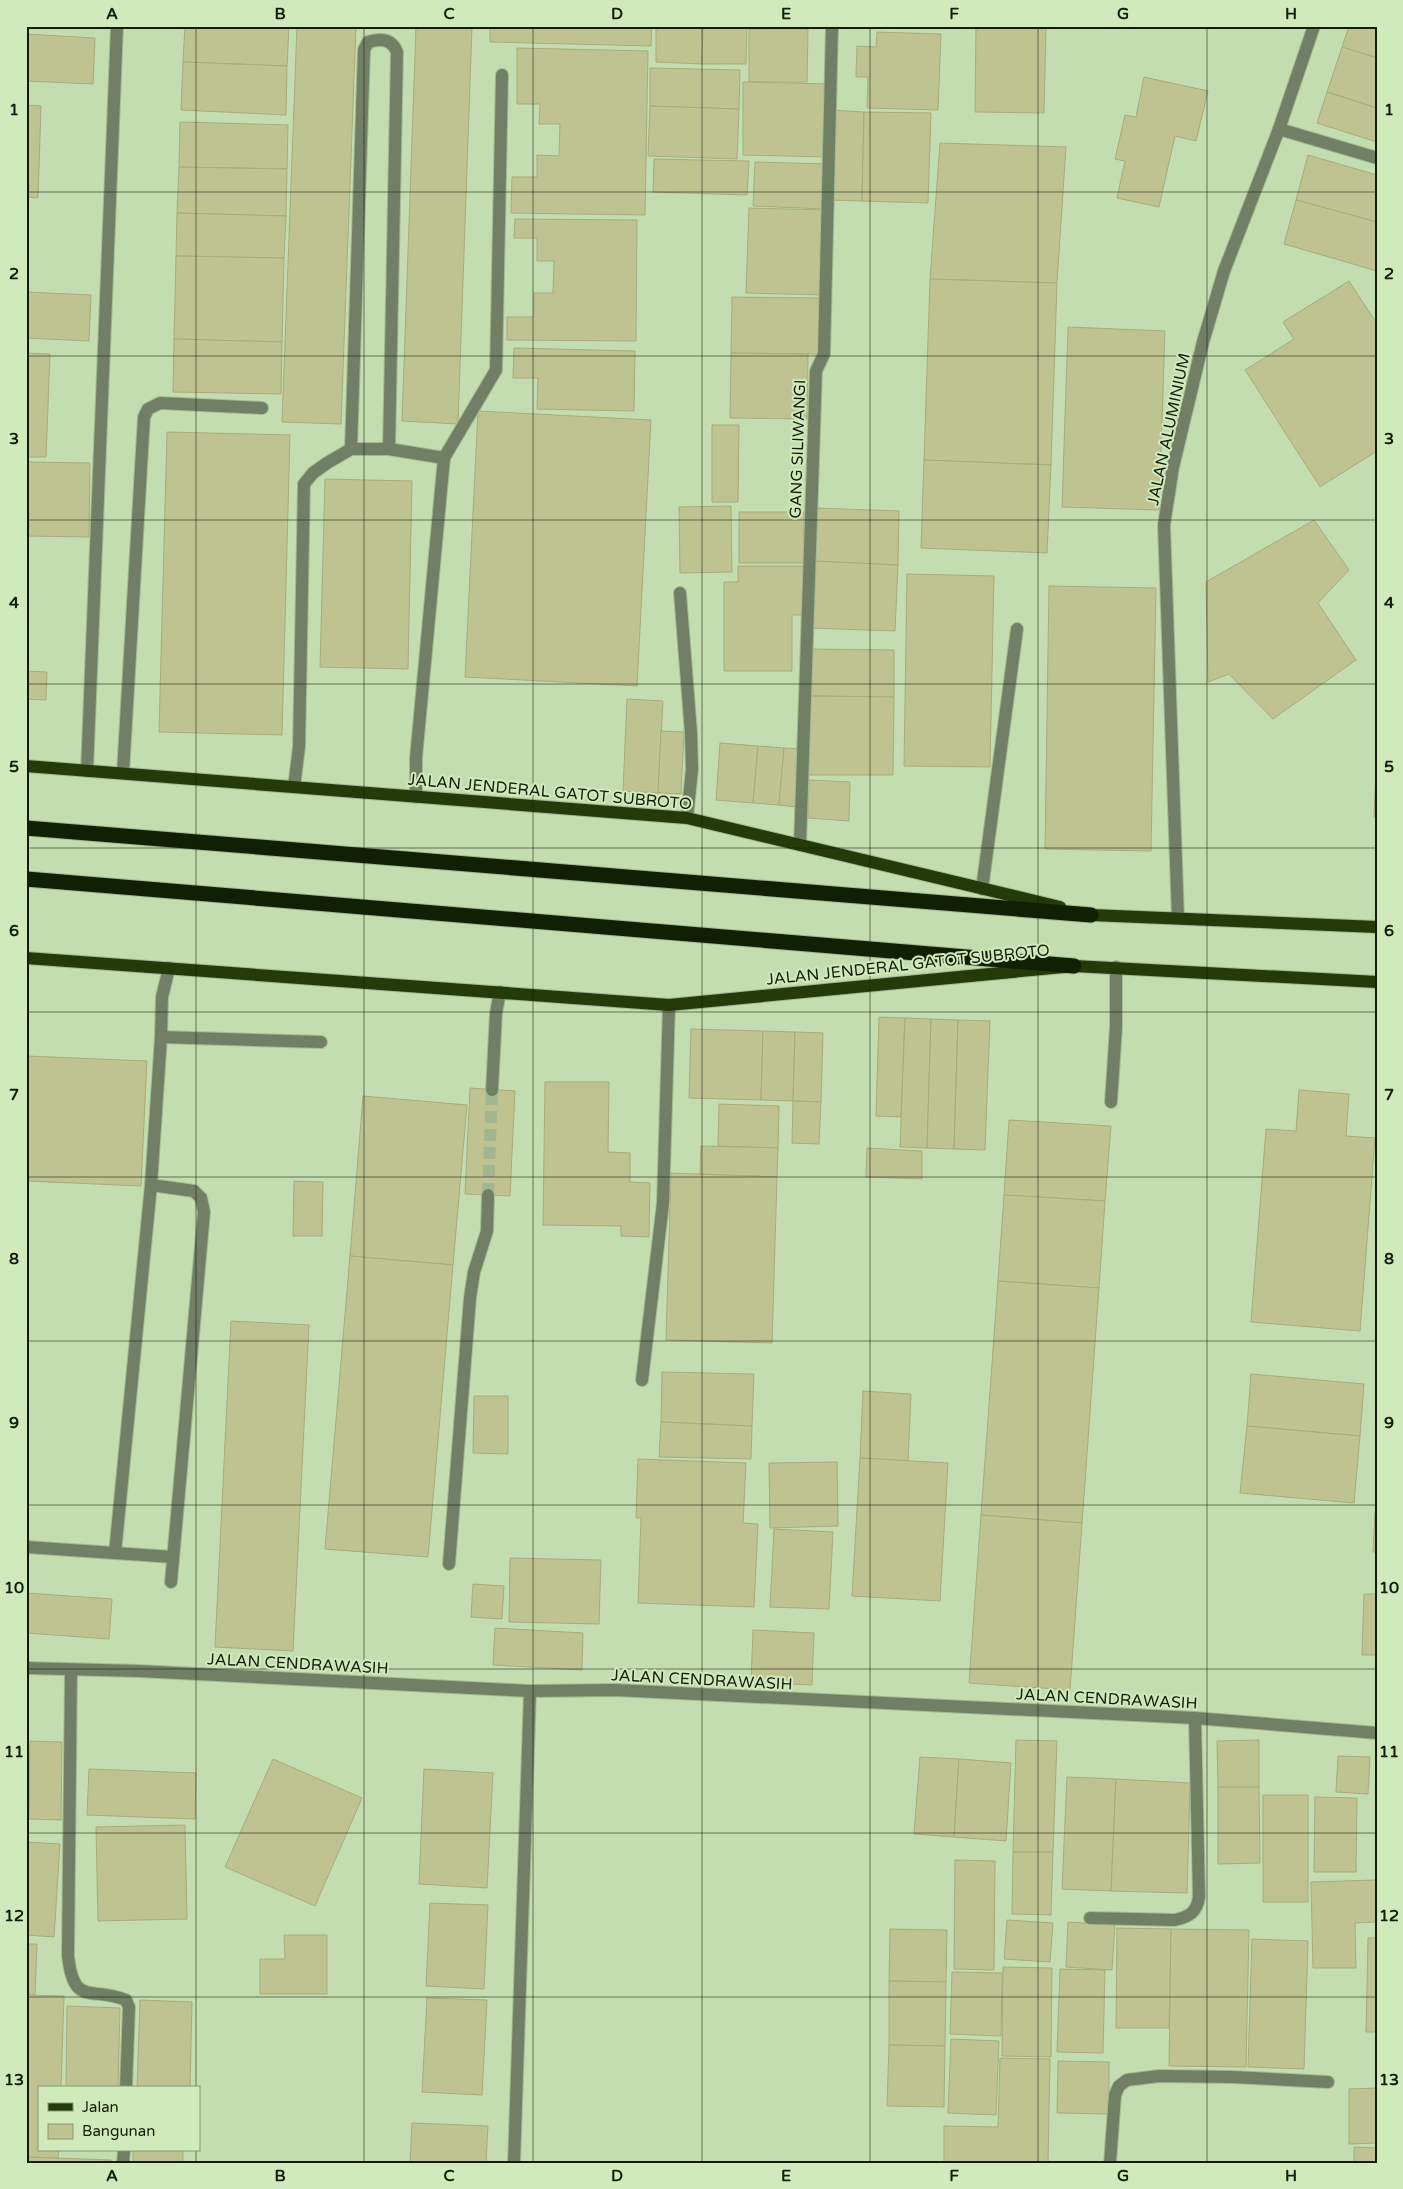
<svg xmlns="http://www.w3.org/2000/svg" width="1403" height="2189" viewBox="0 0 1403 2189" font-family="'Varela Round',sans-serif">
  <style>
    .building { fill: #bfc391; stroke: #a7ab7b }
    .lines { fill: none; stroke-linecap: round; stroke-linejoin: round }
    .minor-tunnel { stroke: #a1b68f; stroke-width: 12; stroke-dasharray: 12 6; stroke-linecap: butt }
    .minor-casing { stroke: #a4ba92; stroke-width: 14 }
    .major-casing { stroke: #a4ba92; stroke-width: 14 }
    .highway-casing { stroke: #a4ba92; stroke-width: 17 }
    .minor { stroke: #717f65; stroke-width: 12 }
    .major { stroke: #243a09; stroke-width: 12 }
    .highway { stroke: #112003; stroke-width: 15 }
    .grid { fill: none; stroke: #131c0b; stroke-width: 1; stroke-opacity: 0.55 }
    .labels { text-anchor: middle; stroke-width: 4; stroke-linejoin: round; paint-order: stroke }
    .street-label { font-size: 16px; fill: #131c0b; stroke: #d1eabc }
    .neatline { fill: none; stroke: #131c0b; stroke-width: 2 }
    .grid-label { font-size: 16px; text-anchor: middle; font-weight: bold; fill: #131c0b }
  </style>
  <rect width="100%" height="100%" fill="#c4ddb0"/>
  <g class="building">
    <polygon points="185,26 289,26 287,66 183,62"/>
    <polygon points="297,26 356,26 341,424 282,422"/>
    <polygon points="416,26 472,26 458,424 402,421"/>
    <polygon points="490,26 652,26 651,46 490,42"/>
    <polygon points="656,26 703,26 702,64 656,62"/>
    <polygon points="703,26 747,26 746,64 702,64"/>
    <polygon points="976,26 1046,26 1044,113 975,112"/>
    <polygon points="1349,26 1377,26 1377,58 1342,47"/>
    <polygon points="749,29 808,29 807,82 749,82"/>
    <polygon points="877,32 941,34 938,110 867,108 868,77 856,77 857,46 876,47"/>
    <polygon points="26,34 95,38 93,84 26,81"/>
    <polygon points="1342,47 1377,58 1377,108 1327,92"/>
    <polygon points="517,48 648,51 645,215 511,213 512,177 537,177 537,155 559,156 560,124 539,124 540,104 517,104"/>
    <polygon points="183,62 287,66 286,115 181,110"/>
    <polygon points="650,68 740,70 739,109 650,106"/>
    <polygon points="1144,77 1208,91 1196,141 1175,136 1159,207 1117,198 1125,161 1115,159 1125,115 1136,117"/>
    <polygon points="743,82 829,84 828,157 743,155"/>
    <polygon points="1327,92 1377,108 1377,142 1317,123"/>
    <polygon points="26,105 41,106 38,198 26,197"/>
    <polygon points="650,106 739,109 737,159 648,156"/>
    <polygon points="831,110 864,112 862,201 829,200"/>
    <polygon points="864,112 931,113 928,203 862,201"/>
    <polygon points="180,122 288,125 287,169 179,167"/>
    <polygon points="940,143 1066,147 1057,283 930,279"/>
    <polygon points="1308,155 1377,175 1377,222 1296,200"/>
    <polygon points="654,159 749,161 747,195 653,192"/>
    <polygon points="755,162 827,164 825,209 753,206"/>
    <polygon points="179,167 287,169 286,216 177,213"/>
    <polygon points="1296,200 1377,222 1377,271 1284,244"/>
    <polygon points="749,208 827,210 824,295 746,293"/>
    <polygon points="177,213 286,216 284,258 176,256"/>
    <polygon points="515,219 637,220 636,341 507,340 507,317 534,317 534,293 553,293 554,261 537,261 537,238 514,238"/>
    <polygon points="176,256 284,258 282,342 174,339"/>
    <polygon points="930,279 1057,283 1051,465 924,460"/>
    <polygon points="1349,281 1377,324 1377,451 1320,487 1245,370 1294,339 1283,322"/>
    <polygon points="26,292 91,295 89,341 26,338"/>
    <polygon points="732,297 823,298 823,354 731,353"/>
    <polygon points="1068,327 1165,331 1159,510 1062,507"/>
    <polygon points="174,339 282,342 281,394 173,392"/>
    <polygon points="514,348 635,351 634,411 537,409 538,378 513,378"/>
    <polygon points="26,353 50,354 46,457 26,457"/>
    <polygon points="731,353 808,354 807,419 730,418"/>
    <polygon points="478,411 651,420 637,686 465,677"/>
    <polygon points="712,425 739,425 738,502 712,502"/>
    <polygon points="167,432 290,435 282,735 159,732"/>
    <polygon points="924,460 1051,465 1047,553 921,548"/>
    <polygon points="26,462 90,463 89,537 26,536"/>
    <polygon points="325,479 412,481 408,669 320,667"/>
    <polygon points="731,506 732,572 680,573 679,507"/>
    <polygon points="815,508 899,511 898,565 813,561"/>
    <rect x="739" y="512" width="65" height="51"/>
    <polygon points="1314,520 1349,570 1318,603 1356,660 1273,719 1229,674 1208,682 1206,582"/>
    <polygon points="813,561 898,565 895,631 810,628"/>
    <polygon points="738,566 808,566 808,615 792,615 792,671 724,671 724,582 738,582"/>
    <polygon points="907,574 994,576 990,767 904,766"/>
    <polygon points="1049,586 1156,588 1151,851 1045,849"/>
    <polygon points="809,649 894,650 894,697 809,696"/>
    <polygon points="26,671 47,672 46,700 26,699"/>
    <polygon points="809,696 894,697 893,775 808,775"/>
    <polygon points="627,699 663,701 658,793 623,791"/>
    <polygon points="661,731 684,732 681,794 658,793"/>
    <polygon points="1377,740 1377,817 1374,817"/>
    <polygon points="720,743 758,746 753,803 716,800"/>
    <polygon points="758,746 784,748 779,805 753,803"/>
    <polygon points="784,748 801,749 796,807 779,805"/>
    <polygon points="809,780 850,782 849,821 808,818"/>
    <polygon points="879,1017 905,1018 901,1117 876,1116"/>
    <polygon points="905,1018 931,1019 927,1148 900,1147"/>
    <polygon points="931,1019 958,1020 954,1149 927,1148"/>
    <polygon points="958,1020 990,1021 985,1150 954,1149"/>
    <polygon points="691,1029 763,1031 761,1100 689,1098"/>
    <polygon points="763,1031 795,1032 793,1101 761,1100"/>
    <polygon points="795,1032 823,1033 821,1102 793,1101"/>
    <polygon points="26,1056 147,1061 141,1186 26,1181"/>
    <polygon points="545,1082 609,1082 608,1152 630,1153 630,1182 650,1183 649,1237 621,1236 621,1226 543,1225"/>
    <polygon points="470,1088 515,1091 510,1196 465,1194"/>
    <polygon points="1299,1090 1349,1094 1346,1136 1375,1138 1360,1331 1251,1322 1266,1129 1296,1131"/>
    <polygon points="363,1096 467,1105 453,1265 350,1256"/>
    <polygon points="793,1101 821,1102 819,1144 792,1143"/>
    <polygon points="719,1104 779,1106 778,1148 718,1146"/>
    <polygon points="1009,1120 1111,1126 1105,1201 1004,1195"/>
    <polygon points="701,1146 778,1148 777,1177 700,1174"/>
    <polygon points="867,1148 922,1151 922,1179 866,1177"/>
    <polygon points="671,1173 777,1177 772,1343 666,1340"/>
    <polygon points="294,1181 323,1182 322,1236 293,1236"/>
    <polygon points="1004,1195 1105,1201 1099,1288 998,1281"/>
    <polygon points="350,1256 453,1265 428,1557 325,1549"/>
    <polygon points="998,1281 1099,1288 1082,1523 981,1515"/>
    <polygon points="231,1321 309,1325 293,1651 215,1647"/>
    <polygon points="662,1372 754,1374 752,1426 661,1422"/>
    <polygon points="1251,1374 1364,1384 1360,1436 1247,1426"/>
    <polygon points="863,1391 911,1394 908,1461 860,1458"/>
    <polygon points="474,1396 508,1396 508,1454 473,1453"/>
    <polygon points="661,1422 752,1426 751,1459 659,1457"/>
    <polygon points="1247,1426 1360,1436 1354,1503 1240,1493"/>
    <polygon points="860,1458 948,1463 940,1601 852,1596"/>
    <polygon points="638,1459 746,1463 743,1523 758,1524 754,1607 638,1603 641,1518 636,1518"/>
    <polygon points="837,1462 838,1526 770,1528 769,1463"/>
    <polygon points="1375,1512 1377,1512 1377,1552 1373,1552"/>
    <polygon points="981,1515 1082,1523 1070,1690 969,1683"/>
    <polygon points="774,1529 833,1532 829,1609 770,1607"/>
    <polygon points="510,1558 601,1560 599,1624 509,1622"/>
    <polygon points="473,1584 504,1586 502,1619 471,1617"/>
    <polygon points="26,1593 112,1599 109,1639 26,1633"/>
    <polygon points="1364,1594 1377,1594 1377,1655 1362,1655"/>
    <polygon points="495,1628 583,1633 582,1670 493,1665"/>
    <polygon points="753,1630 814,1633 812,1685 751,1682"/>
    <polygon points="1016,1740 1057,1741 1053,1852 1013,1852"/>
    <polygon points="1259,1740 1259,1787 1218,1787 1217,1741"/>
    <polygon points="30,1741 62,1742 61,1820 29,1819"/>
    <polygon points="1338,1756 1370,1757 1368,1794 1336,1792"/>
    <polygon points="920,1757 959,1759 954,1837 914,1834"/>
    <polygon points="273,1759 362,1798 315,1906 225,1867"/>
    <polygon points="959,1759 1011,1763 1006,1841 954,1837"/>
    <polygon points="89,1769 196,1773 195,1819 87,1815"/>
    <polygon points="424,1769 493,1773 487,1888 419,1884"/>
    <polygon points="1067,1777 1116,1779 1111,1891 1062,1889"/>
    <polygon points="1116,1779 1190,1783 1187,1893 1111,1891"/>
    <polygon points="1218,1787 1259,1787 1260,1863 1218,1864"/>
    <rect x="1263" y="1795" width="45" height="107"/>
    <polygon points="1315,1797 1357,1798 1356,1872 1314,1872"/>
    <polygon points="185,1825 187,1919 98,1921 96,1827"/>
    <polygon points="26,1842 60,1844 54,1937 26,1935"/>
    <polygon points="1013,1852 1053,1852 1051,1915 1012,1914"/>
    <polygon points="955,1860 995,1861 994,1970 954,1969"/>
    <polygon points="1377,1880 1377,1922 1355,1923 1356,1968 1313,1968 1311,1882"/>
    <polygon points="430,1903 488,1905 484,1989 426,1986"/>
    <polygon points="1007,1920 1053,1923 1050,1962 1004,1959"/>
    <polygon points="1068,1922 1115,1925 1112,1970 1066,1967"/>
    <polygon points="1117,1928 1171,1929 1169,2028 1116,2028"/>
    <polygon points="890,1929 947,1930 946,1982 889,1981"/>
    <polygon points="1171,1929 1249,1930 1246,2067 1169,2066"/>
    <polygon points="284,1935 327,1935 327,1994 260,1994 260,1959 285,1959"/>
    <polygon points="1368,1938 1377,1938 1377,2032 1366,2032"/>
    <polygon points="1252,1939 1308,1941 1304,2069 1248,2067"/>
    <polygon points="26,1944 37,1944 35,1995 26,1995"/>
    <polygon points="1003,1967 1052,1968 1051,2057 1002,2056"/>
    <polygon points="1060,1969 1105,1970 1103,2053 1057,2052"/>
    <polygon points="952,1972 1002,1973 1001,2036 950,2034"/>
    <polygon points="889,1981 946,1982 945,2046 889,2045"/>
    <polygon points="26,1995 64,1996 61,2088 39,2088 39,2150 59,2150 58,2158 26,2157"/>
    <polygon points="427,1998 487,2000 482,2095 422,2092"/>
    <polygon points="140,2000 192,2002 190,2088 137,2088"/>
    <polygon points="67,2006 120,2008 118,2088 66,2088"/>
    <polygon points="951,2039 999,2041 996,2115 948,2113"/>
    <polygon points="889,2045 945,2046 944,2107 887,2106"/>
    <polygon points="1000,2058 1050,2059 1048,2163 944,2163 944,2126 998,2127"/>
    <polygon points="1058,2061 1109,2062 1109,2114 1057,2113"/>
    <polygon points="1377,2088 1377,2143 1349,2144 1349,2089"/>
    <polygon points="412,2123 488,2126 486,2163 410,2163"/>
    <polygon points="1354,2147 1377,2148 1377,2163 1354,2163"/>
    <rect x="133" y="2150" width="50" height="13"/>
    <polygon points="26,2157 111,2160 111,2163 26,2163"/>
  </g>
  <g class="lines">
    <polyline class="minor-tunnel" points="488,1195 492,1090"/>
    <g class="minor-casing">
      <g id="minor">
        <polyline points="1279,129 1377,158"/>
        <path d="M351,449L364,50L368,42C381,38 392,39 397,52L389,449"/>
        <polyline points="680,593 691,733 692,769 687,818"/>
        <polyline points="87,771 117,26"/>
        <polyline points="123,773 144,417 148,409 160,403 262,408"/>
        <polyline points="294,787 299,747 304,484 313,473 327,463 351,449 389,449 444,458"/>
        <polyline points="416,797 416,758 444,458 496,370 502,75"/>
        <polyline points="800,845 816,371 824,354 832,26"/>
        <polyline points="982,889 1017,629"/>
        <polyline points="1178,918 1164,525 1173,467 1203,342 1224,271 1279,129 1314,26"/>
        <polyline points="169,968 162,997 161,1037 151,1185 194,1191 201,1198 204,1212 171,1582"/>
        <polyline points="161,1037 321,1042"/>
        <polyline points="492,1090 496,1013 500,992"/>
        <polyline points="1111,1102 1116,1027 1116,967"/>
        <polyline points="642,1380 663,1203 669,1005"/>
        <polyline points="26,1547 173,1557"/>
        <polyline points="115,1553 151,1185"/>
        <polyline points="449,1564 470,1298 474,1272 487,1231 488,1195"/>
        <polyline points="26,1668 139,1671 530,1691 615,1690 1195,1718 1377,1733"/>
        <path d="M71,1670L68,1956C74,2007 90,1986 126,2000L129,2007L126,2088"/>
        <path d="M1090,1918L1175,1920C1189,1917 1197,1912 1199,1897L1195,1718"/>
        <polyline points="123,2163 124,2150"/>
        <polyline points="514,2163 530,1691"/>
        <polyline points="1110,2163 1115,2095 1119,2086 1127,2080 1159,2076 1232,2077 1328,2082"/>
      </g>
    </g>
    <g class="major-casing">
      <g id="major">
        <polyline points="26,766 687,818 1060,907"/>
        <polyline points="1082,913 1091,915 1377,927"/>
        <polyline points="26,958 669,1005 1074,966 1377,982"/>
      </g>
    </g>
    <g class="highway-casing">
      <g id="highway">
        <polyline points="26,828 1091,915"/>
        <polyline points="26,879 1074,966"/>
      </g>
    </g>
    <use href="#minor" class="minor"/>
    <use href="#major" class="major"/>
    <use href="#highway" class="highway"/>
  </g>
  <path class="grid" d="M196,26V2088M364,26V2163M533,26V2163M702,26V2163M870,26V2163M1038,26V2163M1207,26V2163M26,192H1377M26,356H1377M26,520H1377M26,684H1377M26,848H1377M26,1012H1377M26,1177H1377M26,1341H1377M26,1505H1377M26,1669H1377M26,1833H1377M26,1997H1377M196,2150V2163"/>
  <g class="labels">
    <g class="street-label">
      <text transform="translate(1168 429) rotate(-78)" y="6">JALAN ALUMINIUM</text>
      <text transform="translate(797 449) rotate(-88)" y="6">GANG SILIWANGI</text>
      <text transform="translate(550 791) rotate(5)" y="6">JALAN JENDERAL GATOT SUBROTO</text>
      <text transform="translate(908 964) rotate(-6)" y="6">JALAN JENDERAL GATOT SUBROTO</text>
      <text transform="translate(298 1663) rotate(3)" y="6">JALAN CENDRAWASIH</text>
      <text transform="translate(702 1679) rotate(3)" y="6">JALAN CENDRAWASIH</text>
      <text transform="translate(1107 1698) rotate(3)" y="6">JALAN CENDRAWASIH</text>
    </g>
  </g>
  <rect width="1403" height="2189" fill="none" stroke="#d1eabc" stroke-width="55"/>
  <rect x="38" y="2086" width="162" height="65" fill="#d1eabc" stroke="#859875"/>
  <rect x="48" y="2103" width="25" height="8" fill="#243a09" stroke="#859875"/>
  <text x="82" y="2112" font-size="15" fill="#131c0b">Jalan</text>
  <rect x="48" y="2124" width="25" height="15" fill="#bfc391" stroke="#859875"/>
  <text x="82" y="2136" font-size="15" fill="#131c0b">Bangunan</text>
  <rect x="28" y="28" width="1348" height="2134" class="neatline"/>
  <g class="grid-label">
    <text x="112" y="19">A</text>
    <text x="280" y="19">B</text>
    <text x="449" y="19">C</text>
    <text x="617" y="19">D</text>
    <text x="786" y="19">E</text>
    <text x="954" y="19">F</text>
    <text x="1123" y="19">G</text>
    <text x="1291" y="19">H</text>
    <text x="14" y="115">1</text>
    <text x="1389" y="115">1</text>
    <text x="14" y="279">2</text>
    <text x="1389" y="279">2</text>
    <text x="14" y="444">3</text>
    <text x="1389" y="444">3</text>
    <text x="14" y="608">4</text>
    <text x="1389" y="608">4</text>
    <text x="14" y="772">5</text>
    <text x="1389" y="772">5</text>
    <text x="14" y="936">6</text>
    <text x="1389" y="936">6</text>
    <text x="14" y="1100">7</text>
    <text x="1389" y="1100">7</text>
    <text x="14" y="1264">8</text>
    <text x="1389" y="1264">8</text>
    <text x="14" y="1428">9</text>
    <text x="1389" y="1428">9</text>
    <text x="14" y="1593">10</text>
    <text x="1389" y="1593">10</text>
    <text x="14" y="1757">11</text>
    <text x="1389" y="1757">11</text>
    <text x="14" y="1921">12</text>
    <text x="1389" y="1921">12</text>
    <text x="14" y="2085">13</text>
    <text x="1389" y="2085">13</text>
    <text x="112" y="2181">A</text>
    <text x="280" y="2181">B</text>
    <text x="449" y="2181">C</text>
    <text x="617" y="2181">D</text>
    <text x="786" y="2181">E</text>
    <text x="954" y="2181">F</text>
    <text x="1123" y="2181">G</text>
    <text x="1291" y="2181">H</text>
  </g>
</svg>
